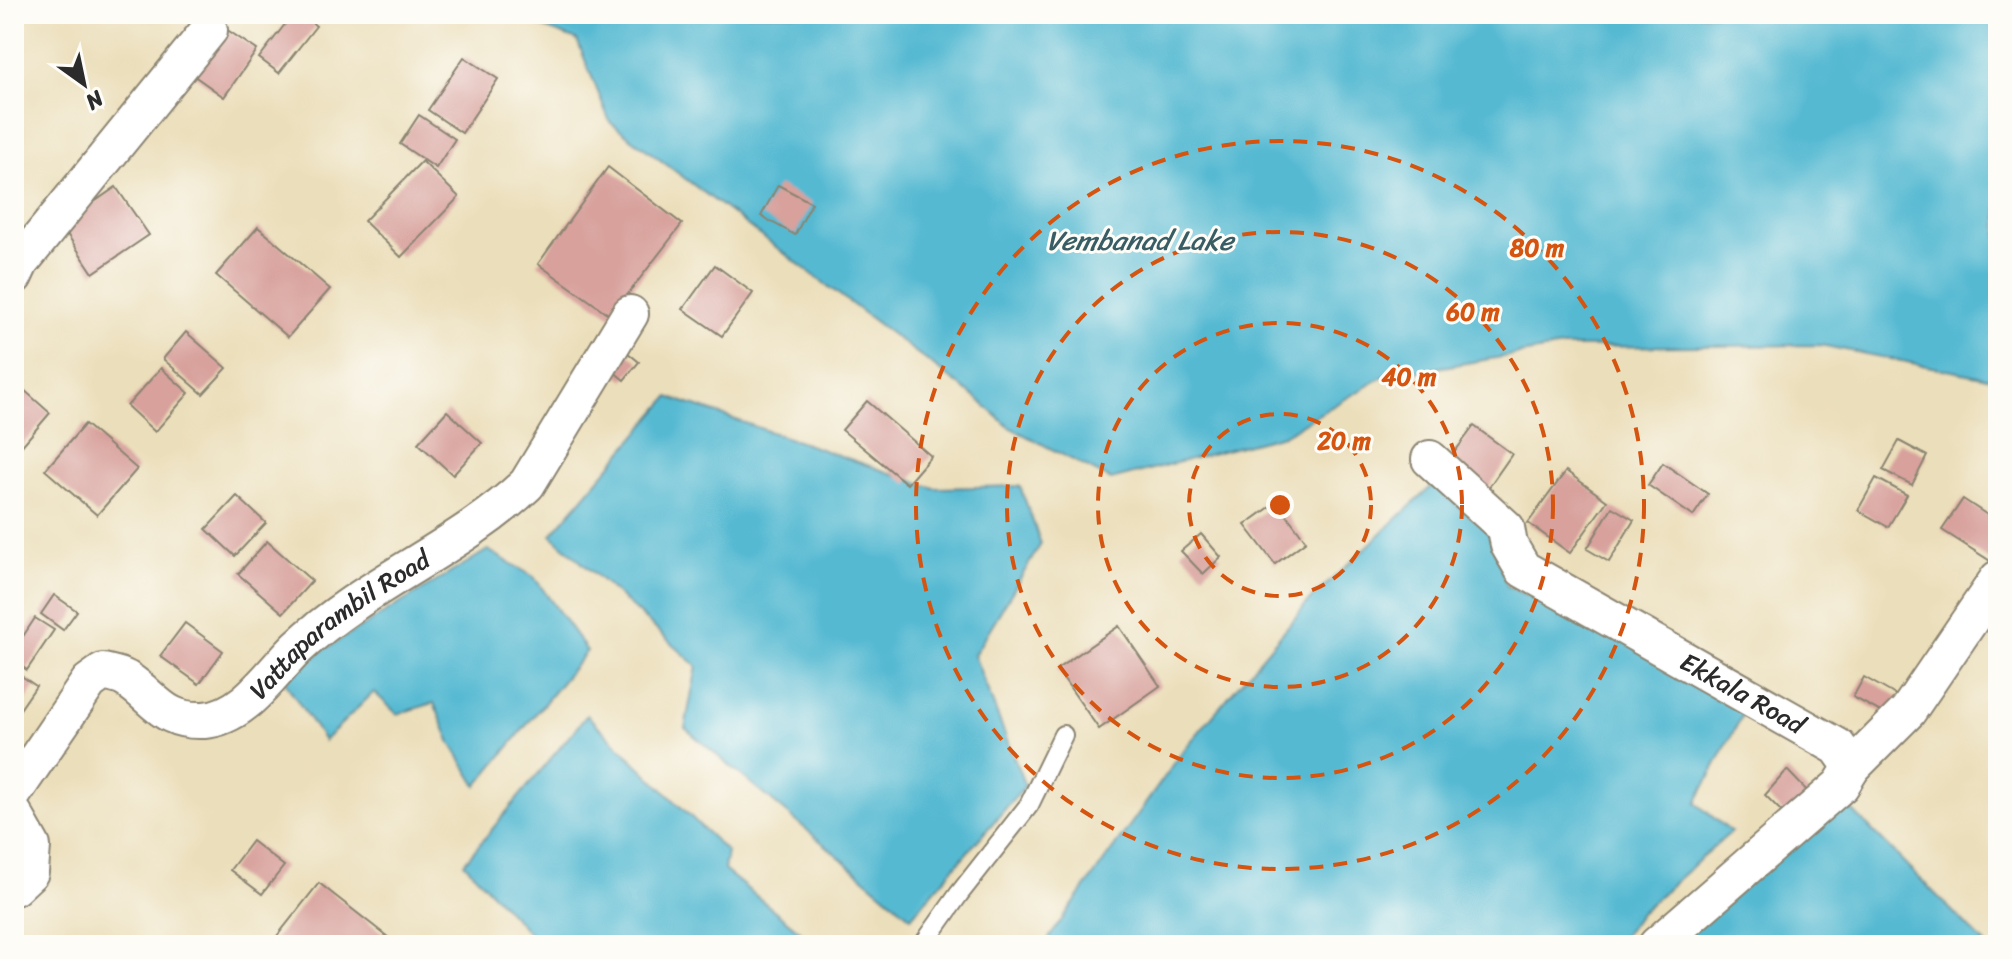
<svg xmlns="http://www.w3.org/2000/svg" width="2012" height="959" viewBox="0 0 2012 959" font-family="Sriracha,sans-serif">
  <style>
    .water { fill: #54b9d2; stroke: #40727e; stroke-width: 2 }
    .building { fill: #d8a19c }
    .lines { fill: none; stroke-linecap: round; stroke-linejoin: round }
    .lane-casing { stroke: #8b8472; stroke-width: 22 }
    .street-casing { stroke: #8b8472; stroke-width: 40 }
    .lane { stroke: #fff; stroke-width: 18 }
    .street { stroke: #fff; stroke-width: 36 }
    .ring { fill: none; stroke: #d5540f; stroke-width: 4; stroke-dasharray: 14 10 }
    .labels { text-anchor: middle; stroke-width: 6; stroke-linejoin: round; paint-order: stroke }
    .street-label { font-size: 26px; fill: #2b2b2b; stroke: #fdfcf7 }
    .water-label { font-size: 28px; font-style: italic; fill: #395d65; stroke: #fdfcf7 }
    .centre { fill: #d5540f; stroke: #fdfcf7; stroke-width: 4 }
    .ring-label { font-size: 24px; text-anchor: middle; font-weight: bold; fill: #d5540f; stroke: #fdfcf7; stroke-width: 6; stroke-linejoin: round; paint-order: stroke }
  </style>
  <rect width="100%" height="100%" fill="#fdfcf7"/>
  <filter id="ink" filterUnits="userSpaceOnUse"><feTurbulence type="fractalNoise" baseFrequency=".0125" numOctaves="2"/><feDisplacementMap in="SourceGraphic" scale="16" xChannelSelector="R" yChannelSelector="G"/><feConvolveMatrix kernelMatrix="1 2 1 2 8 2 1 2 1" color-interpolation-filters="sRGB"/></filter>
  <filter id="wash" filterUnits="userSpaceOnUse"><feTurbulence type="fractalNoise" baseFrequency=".006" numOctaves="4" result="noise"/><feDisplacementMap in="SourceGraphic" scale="32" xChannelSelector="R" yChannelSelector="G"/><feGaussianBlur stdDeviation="1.8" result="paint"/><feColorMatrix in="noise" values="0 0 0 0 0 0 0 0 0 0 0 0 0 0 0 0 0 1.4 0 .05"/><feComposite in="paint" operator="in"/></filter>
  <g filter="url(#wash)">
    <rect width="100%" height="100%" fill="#ebdeba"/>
    <g class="water">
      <polygon points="507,14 1998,14 1998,380 1820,345 1562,347 1383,377 1283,435 1111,480 1009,427 979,400 610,122 577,40"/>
      <polygon points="669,397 934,488 1020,486 1041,544 974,655 1025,786 911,917 685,728 697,666 551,535"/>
      <polygon points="1433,485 1488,531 1507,586 1635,646 1746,708 1696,803 1731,832 1640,913 1617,945 1044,945 1186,747 1310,600"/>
      <polygon points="488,550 534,577 587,651 477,786 451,743 434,703 397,714 374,692 324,741 281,676"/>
      <polygon points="587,715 727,852 724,870 817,945 540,945 464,863"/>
      <polygon points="1837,795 1986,945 1669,945"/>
    </g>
    <g id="blocks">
      <g class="building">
        <polygon points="293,14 301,14 316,26 279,73 259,58"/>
        <polygon points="226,29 257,50 224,97 193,75"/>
        <polygon points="464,57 498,79 462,133 428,110"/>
        <polygon points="419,115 455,139 436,168 400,144"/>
        <polygon points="422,161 459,197 401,257 364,221"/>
        <polygon points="608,167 682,224 611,316 538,264"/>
        <polygon points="778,185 812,203 795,235 761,216"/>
        <polygon points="116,187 149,235 93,273 61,225"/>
        <polygon points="258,227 330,289 288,337 216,275"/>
        <polygon points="715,265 753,293 722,336 683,309"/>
        <polygon points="186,332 227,368 203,394 163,359"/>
        <polygon points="622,348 639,362 624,380 607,366"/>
        <polygon points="161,368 189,393 155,432 127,406"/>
        <polygon points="14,381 50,413 14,455"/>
        <polygon points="867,401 931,456 907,484 842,430"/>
        <polygon points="447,411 482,443 453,475 418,443"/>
        <polygon points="85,424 137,469 97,515 45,470"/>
        <polygon points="1474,426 1512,454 1484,494 1445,465"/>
        <polygon points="1899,441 1927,456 1912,485 1883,470"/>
        <polygon points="1663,463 1708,494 1693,516 1648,485"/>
        <polygon points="1566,471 1607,501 1570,553 1528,523"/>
        <polygon points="1876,478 1907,495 1888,527 1858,510"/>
        <polygon points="237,496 266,523 235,556 206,529"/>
        <polygon points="1963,499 1998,522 1998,552 1992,562 1942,530"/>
        <polygon points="1277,502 1306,541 1275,564 1245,525"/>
        <polygon points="1612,507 1634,520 1609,562 1587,549"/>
        <polygon points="1201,534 1221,557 1203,574 1181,551"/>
        <polygon points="267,541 312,581 283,613 238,574"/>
        <polygon points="54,595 77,611 63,630 41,614"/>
        <polygon points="35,618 54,630 27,670 14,661 14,650"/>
        <polygon points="185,623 223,651 199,684 160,656"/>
        <polygon points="1119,626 1160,686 1099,729 1057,669"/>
        <polygon points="14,671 36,686 14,718"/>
        <polygon points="1864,677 1899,697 1888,716 1853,697"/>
        <polygon points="1787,770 1811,795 1788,818 1765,795"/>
        <polygon points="252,841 284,866 262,894 230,870"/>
        <polygon points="319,883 398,945 270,945"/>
      </g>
    </g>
  </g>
  <g filter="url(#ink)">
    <use href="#blocks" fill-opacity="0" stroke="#8b8472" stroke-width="2"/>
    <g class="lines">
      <g class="lane-casing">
        <polyline id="lane" points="923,945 959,894 1029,805 1063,735"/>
      </g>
      <g class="street-casing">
        <g id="street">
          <polyline points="14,276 20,263 209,30"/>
          <path id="s1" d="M1430,459L1506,528L1509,545L1523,569L1838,747L1852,767L1841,785L1657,945"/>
          <polyline points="1852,767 1908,711 1998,579"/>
          <path id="s2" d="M14,792L89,682L103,672C111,674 119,675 126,679C156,698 162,722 204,720C245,717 271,673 298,647C366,583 460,548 527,484L630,314"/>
          <polyline points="14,814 32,846 30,872 14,887"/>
        </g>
      </g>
      <use href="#lane" class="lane"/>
      <use href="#street" class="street"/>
    </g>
  </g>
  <g class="ring">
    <circle cx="1280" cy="505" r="91"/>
    <circle cx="1280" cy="505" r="182"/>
    <circle cx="1280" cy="505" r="273"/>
    <circle cx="1280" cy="505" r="364"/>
  </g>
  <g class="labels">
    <g class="street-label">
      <text dy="9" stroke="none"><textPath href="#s2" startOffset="434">Vattaparambil Road</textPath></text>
      <text dy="9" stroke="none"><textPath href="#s1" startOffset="400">Ekkala Road</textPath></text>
    </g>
    <g class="water-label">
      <text x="1140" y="250">Vembanad Lake</text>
    </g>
  </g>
  <circle cx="1280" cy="505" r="12" class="centre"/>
  <g class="ring-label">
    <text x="1537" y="256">80 m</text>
    <text x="1473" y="320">60 m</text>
    <text x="1409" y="385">40 m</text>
    <text x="1344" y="449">20 m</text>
  </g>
  <rect width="2012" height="959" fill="none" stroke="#fdfcf7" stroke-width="48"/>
  <g transform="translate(84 84) rotate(147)" stroke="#fdfcf7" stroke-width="6" paint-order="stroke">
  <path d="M0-6L14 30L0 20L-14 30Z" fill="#2b2b2b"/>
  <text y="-12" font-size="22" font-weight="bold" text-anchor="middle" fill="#2b2b2b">N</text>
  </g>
</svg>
